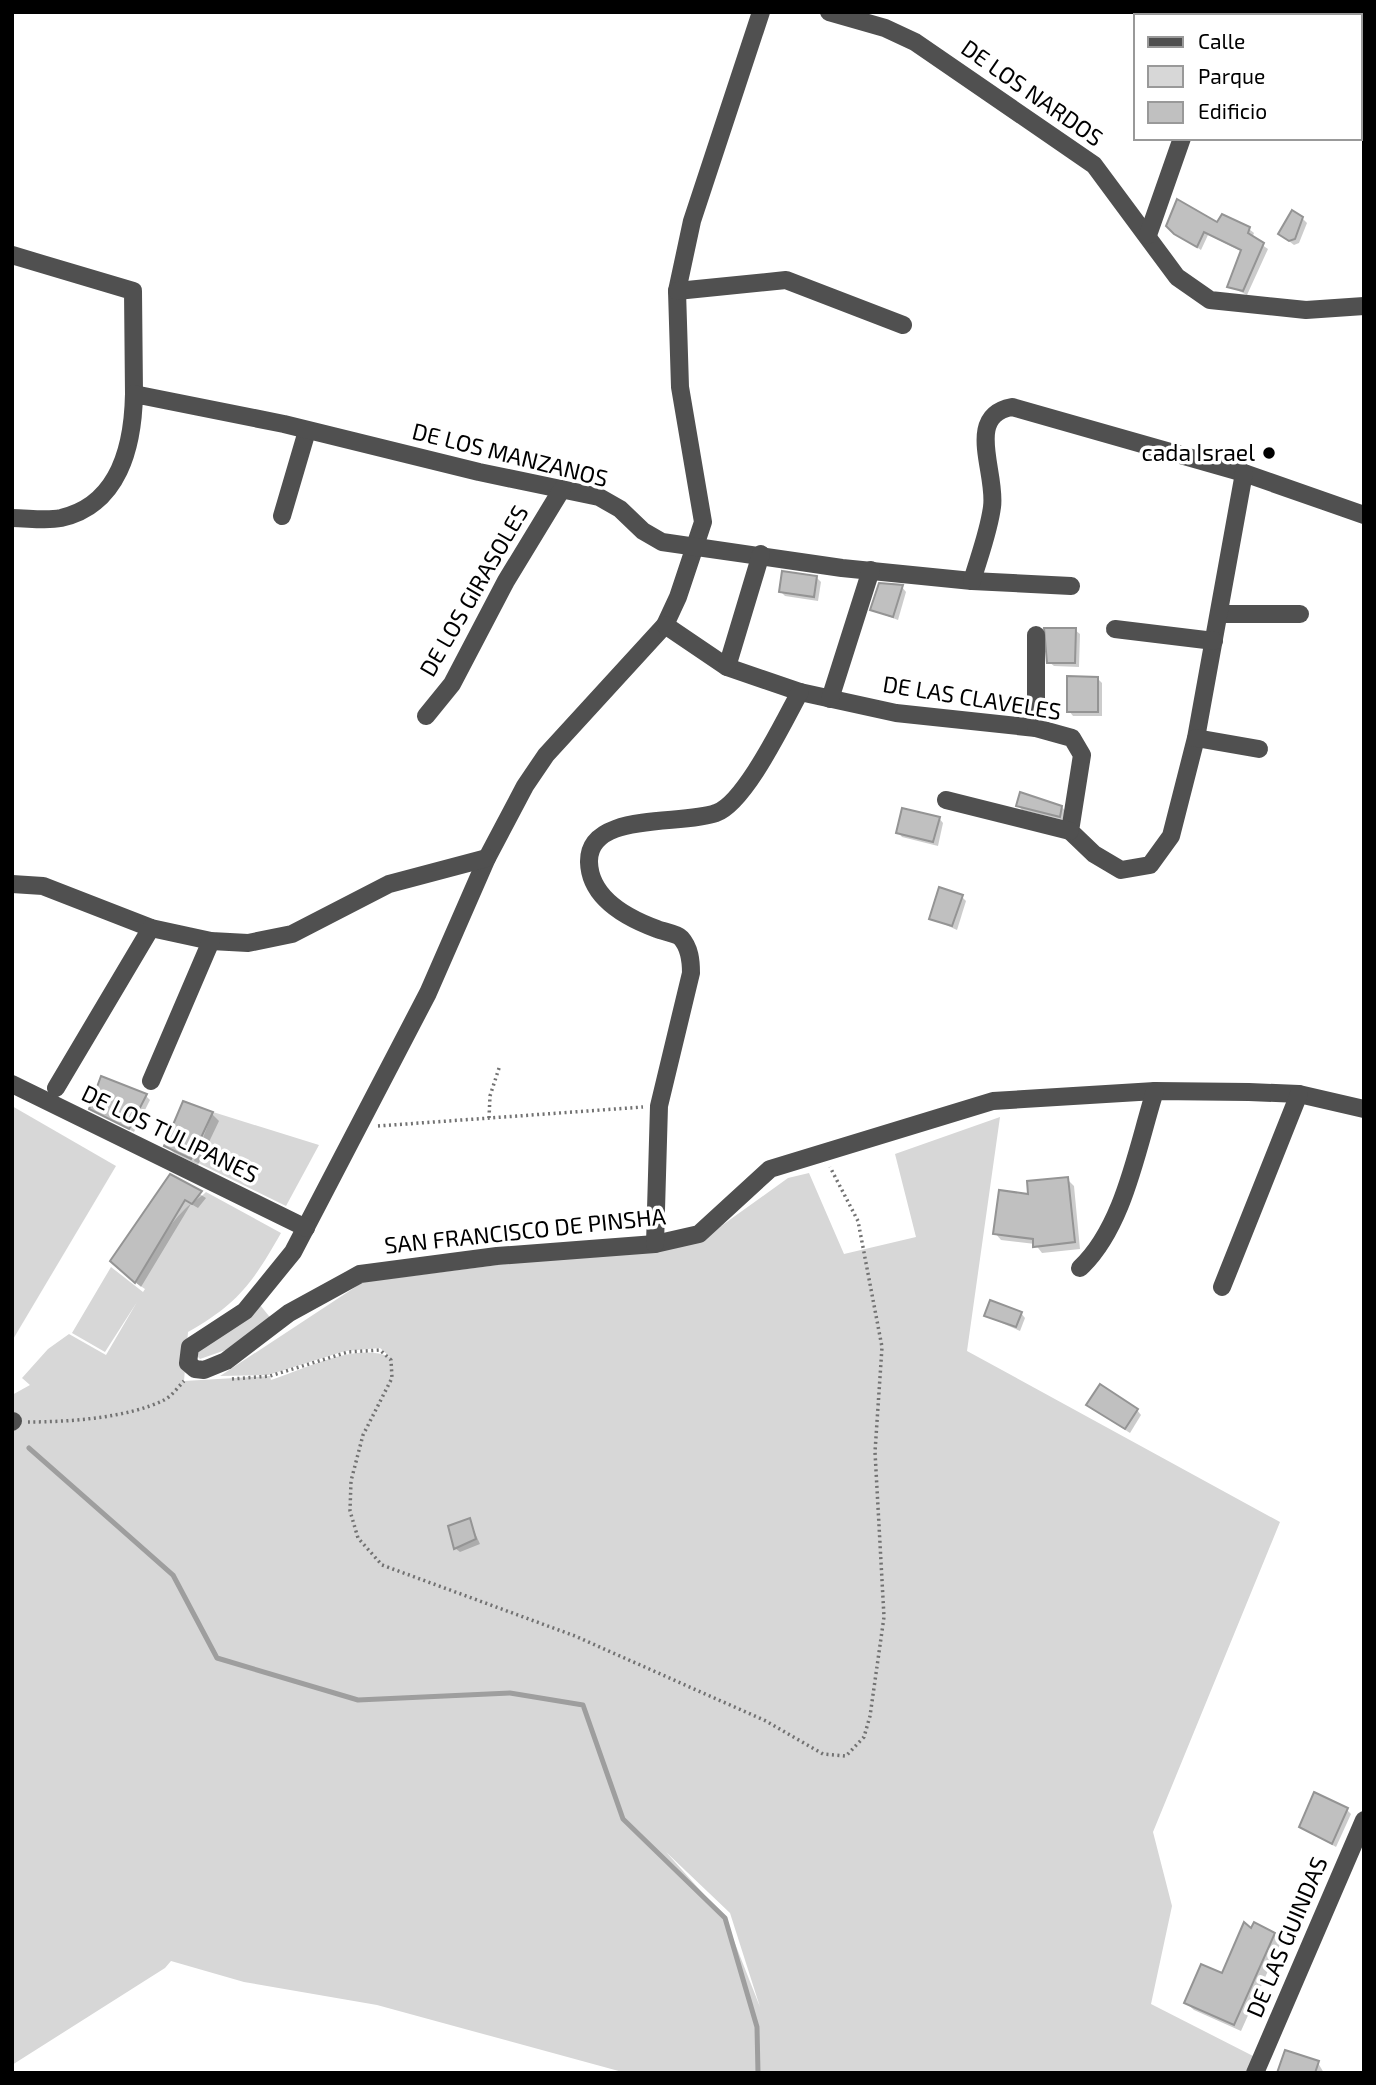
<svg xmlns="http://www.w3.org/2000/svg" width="1376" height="2085" viewBox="0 0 1376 2085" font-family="'Exo 2',sans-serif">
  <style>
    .green { fill: #d7d7d7; fill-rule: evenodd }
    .shadow { fill: #0003 }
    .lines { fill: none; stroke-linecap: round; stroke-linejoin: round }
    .stream { stroke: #9e9e9e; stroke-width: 5 }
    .building { fill: #c0c0c0; stroke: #949494; stroke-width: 2 }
    .path { stroke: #727272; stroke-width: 3.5; stroke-dasharray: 2 3.5; stroke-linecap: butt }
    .minor { stroke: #505050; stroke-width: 18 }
    .poi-dot { fill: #000; stroke: #fff; stroke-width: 2.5 }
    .labels { text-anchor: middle; stroke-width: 7; stroke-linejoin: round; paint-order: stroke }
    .street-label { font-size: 23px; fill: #000; stroke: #fff }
    .poi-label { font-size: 23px; fill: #000; stroke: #fff; text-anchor: end }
  </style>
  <rect width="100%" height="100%" fill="#fff"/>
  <g class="green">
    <polygon points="12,1106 116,1166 12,1341"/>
    <polygon points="213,1112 319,1145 286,1206 194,1161"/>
    <path d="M1000,1117L967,1351L1280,1522L1153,1832L1172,1906L1151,2004L1255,2057L1257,2073H626L377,2005L244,1982L171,1961L165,1968L12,2065V1395L30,1385L22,1378L48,1349L69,1334L106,1355L137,1302L105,1352L72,1333L111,1267L143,1292L145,1289L136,1283C150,1259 164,1229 185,1209C191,1203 199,1199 206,1192L281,1233C253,1282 239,1303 188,1332L184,1381L270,1376L271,1380C305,1369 356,1342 390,1357L380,1348L345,1351L268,1375L220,1376L363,1282L703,1239L788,1178L809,1173L844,1254L916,1237L895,1154ZM666,1852L730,1913L760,2007L725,1918Z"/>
    <polygon points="260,1305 273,1321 240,1345 200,1359 195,1354"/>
  </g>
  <g class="shadow">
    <polygon points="1222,216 1249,229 1254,233 1252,238 1268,249 1247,295 1229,286 1243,252 1208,235 1201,250 1175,233 1218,225"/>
    <polygon points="1302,218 1307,223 1299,243 1294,245 1285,238"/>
    <polygon points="817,578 821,582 818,601 785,596 780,591"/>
    <polygon points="902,587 906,592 898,620 872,610"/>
    <polygon points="1075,630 1080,634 1079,667 1054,666 1049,662"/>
    <polygon points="1098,679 1102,683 1102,716 1073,716 1069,711"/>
    <polygon points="1018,805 1062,807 1066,812 1064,820 1022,810"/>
    <polygon points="939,818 943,823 938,846 902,837 898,832"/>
    <polygon points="962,897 966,901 957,930 931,918"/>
    <polygon points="146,1096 150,1100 134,1132 91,1109"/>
    <polygon points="212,1114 219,1121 198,1165 174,1153 166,1145"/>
    <polygon points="170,1176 206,1198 198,1208 191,1204 141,1287 118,1267"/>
    <polygon points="1067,1179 1074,1186 1080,1249 1042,1253 1035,1244 1001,1240 995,1233 1030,1196"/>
    <polygon points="1021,1313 1025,1318 1020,1331 986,1316"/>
    <polygon points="1093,1409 1137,1410 1141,1415 1130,1433"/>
    <polygon points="469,1520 480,1544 460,1552 455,1548"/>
    <polygon points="1347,1810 1351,1814 1336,1847 1301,1827"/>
    <polygon points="1251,1931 1274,1934 1281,1942 1241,2031 1194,2010 1186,2003 1222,1975"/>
    <polygon points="1318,2063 1324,2073 1279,2073"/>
  </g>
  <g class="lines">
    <polyline class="stream" points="29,1448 173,1575 217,1658 358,1700 510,1693 583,1705 623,1819 725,1918 757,2027 758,2073"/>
  </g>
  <g class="building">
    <polygon points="1177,199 1217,222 1222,214 1250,227 1248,233 1264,243 1243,291 1227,287 1241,250 1204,232 1197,247 1174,234 1166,226"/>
    <polygon points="1292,210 1303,217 1295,239 1289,241 1278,234"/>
    <polygon points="782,571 817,576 814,597 779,592"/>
    <polygon points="879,583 903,585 893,617 870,610"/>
    <polygon points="1044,628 1076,628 1075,663 1047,663"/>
    <polygon points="1067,676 1098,677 1098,712 1067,712"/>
    <polygon points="1020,792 1062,806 1060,817 1016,806"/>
    <polygon points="902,808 940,817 933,842 896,833"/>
    <polygon points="939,887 963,895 952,926 929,919"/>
    <polygon points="101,1076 147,1094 129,1129 89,1109"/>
    <polygon points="183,1101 213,1112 191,1159 164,1146"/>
    <polygon points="170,1174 202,1191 192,1204 185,1200 135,1283 110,1261"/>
    <polygon points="1068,1177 1075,1242 1033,1247 1033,1239 993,1234 999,1190 1028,1194 1027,1181"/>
    <polygon points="990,1300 1022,1312 1016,1327 984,1316"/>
    <polygon points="1100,1384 1138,1409 1125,1429 1086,1405"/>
    <polygon points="470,1518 476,1539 454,1549 448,1526"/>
    <polygon points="1314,1792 1348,1808 1332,1844 1299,1827"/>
    <polygon points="1244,1922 1251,1928 1254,1922 1275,1933 1234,2025 1184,2003 1201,1964 1222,1973"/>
    <polygon points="1285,2050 1319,2061 1315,2073 1277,2073"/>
  </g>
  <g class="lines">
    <g class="path">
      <polyline points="489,1118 490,1096 500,1065"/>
      <polyline points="378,1126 643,1107"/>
      <polyline points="232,1379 270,1376 348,1352 380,1350 391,1360 392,1378 363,1435 351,1481 350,1511 358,1538 382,1565 575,1636 766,1721 823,1754 846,1756 864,1737 870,1716 884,1617 875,1452 882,1347 858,1221 830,1167"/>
      <path d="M28,1422C68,1422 128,1418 164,1400C172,1396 178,1387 184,1381"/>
    </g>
    <g class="minor">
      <polyline points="761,12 692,221 677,291 680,387 703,522 678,597 665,625 546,755 525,786 487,858 428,993 293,1252 245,1311 190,1347 188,1363 195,1369 204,1370 226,1361 289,1313 360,1274 497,1256 655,1244 699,1234 770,1169 993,1101 1155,1091 1249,1092 1299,1094 1364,1109"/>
      <polyline points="829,12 885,28 915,42 1094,165 1177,277 1210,300 1306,310 1364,306"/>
      <polyline points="1148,235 1182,138"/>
      <polyline points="12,255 133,291 134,394"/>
      <polyline points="677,291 786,280 903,325"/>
      <polyline points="282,516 307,431"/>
      <path d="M12,518C28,518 46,521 61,518C119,505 133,446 134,394L284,424L479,472L599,497L620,509L643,531L662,542L842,568L972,581L1071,586"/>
      <path d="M972,581C979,557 989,531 992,507C997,473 964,416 1012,407L1244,473L1364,515"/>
      <polyline points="1219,614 1300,614"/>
      <polyline points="665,625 727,667 800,692 896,713 1036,728 1072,738 1082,755 1070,831 1094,854 1121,870 1150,865 1171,836 1196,738 1244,473"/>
      <polyline points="1115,629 1214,641"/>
      <polyline points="1036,635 1036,728"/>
      <polyline points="727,667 761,554"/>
      <polyline points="830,699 871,570"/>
      <polyline points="426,716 452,684 506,581 562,489"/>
      <polyline points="1196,738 1259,749"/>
      <polyline points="946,800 1070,831"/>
      <polyline points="12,884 43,886 151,928 211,941 248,943 292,934 389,884 487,858"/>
      <polyline points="151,1081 211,941"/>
      <polyline points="12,1084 306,1228"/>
      <polyline points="56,1088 151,928"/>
      <path d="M655,1244L659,1106L691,973C691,961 690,948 681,938C676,933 664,932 657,929C627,918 590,899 589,862C588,811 681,826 716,813C745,803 784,721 800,692"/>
      <path d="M1080,1268C1124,1227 1137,1148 1155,1091"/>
      <polyline points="1222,1287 1299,1094"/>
      <polyline points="12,1422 13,1421"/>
      <polyline points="1255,2073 1364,1820"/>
    </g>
  </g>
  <circle class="poi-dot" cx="1269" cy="453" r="7"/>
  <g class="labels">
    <g class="street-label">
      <text transform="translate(1032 93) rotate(35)" y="8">DE LOS NARDOS</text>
      <text transform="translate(510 455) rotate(14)" y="8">DE LOS MANZANOS</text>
      <text transform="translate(474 591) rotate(-60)" y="8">DE LOS GIRASOLES</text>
      <text transform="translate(972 698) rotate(9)" y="8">DE LAS CLAVELES</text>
      <text transform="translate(170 1134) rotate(26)" y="8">DE LOS TULIPANES</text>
      <text transform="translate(525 1231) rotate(-6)" y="8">SAN FRANCISCO DE PINSHA</text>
      <text transform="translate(1287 1937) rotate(-67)" y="8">DE LAS GUINDAS</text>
    </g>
    <g class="poi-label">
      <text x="1255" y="461">cada Israel</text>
    </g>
  </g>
  <rect width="1376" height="2085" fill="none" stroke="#000000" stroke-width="28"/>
  <rect x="1134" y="14" width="228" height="126" fill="#ffffff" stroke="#999999" stroke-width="2"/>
  <rect x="1148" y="37" width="35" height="10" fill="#505050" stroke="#999999" stroke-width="2"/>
  <text x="1198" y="49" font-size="21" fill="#000000">Calle</text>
  <rect x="1148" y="66" width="35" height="21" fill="#d7d7d7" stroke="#999999" stroke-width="2"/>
  <text x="1198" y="84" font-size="21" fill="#000000">Parque</text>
  <rect x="1148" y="102" width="35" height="21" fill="#c0c0c0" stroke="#999999" stroke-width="2"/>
  <text x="1198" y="119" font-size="21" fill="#000000">Edificio</text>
</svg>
